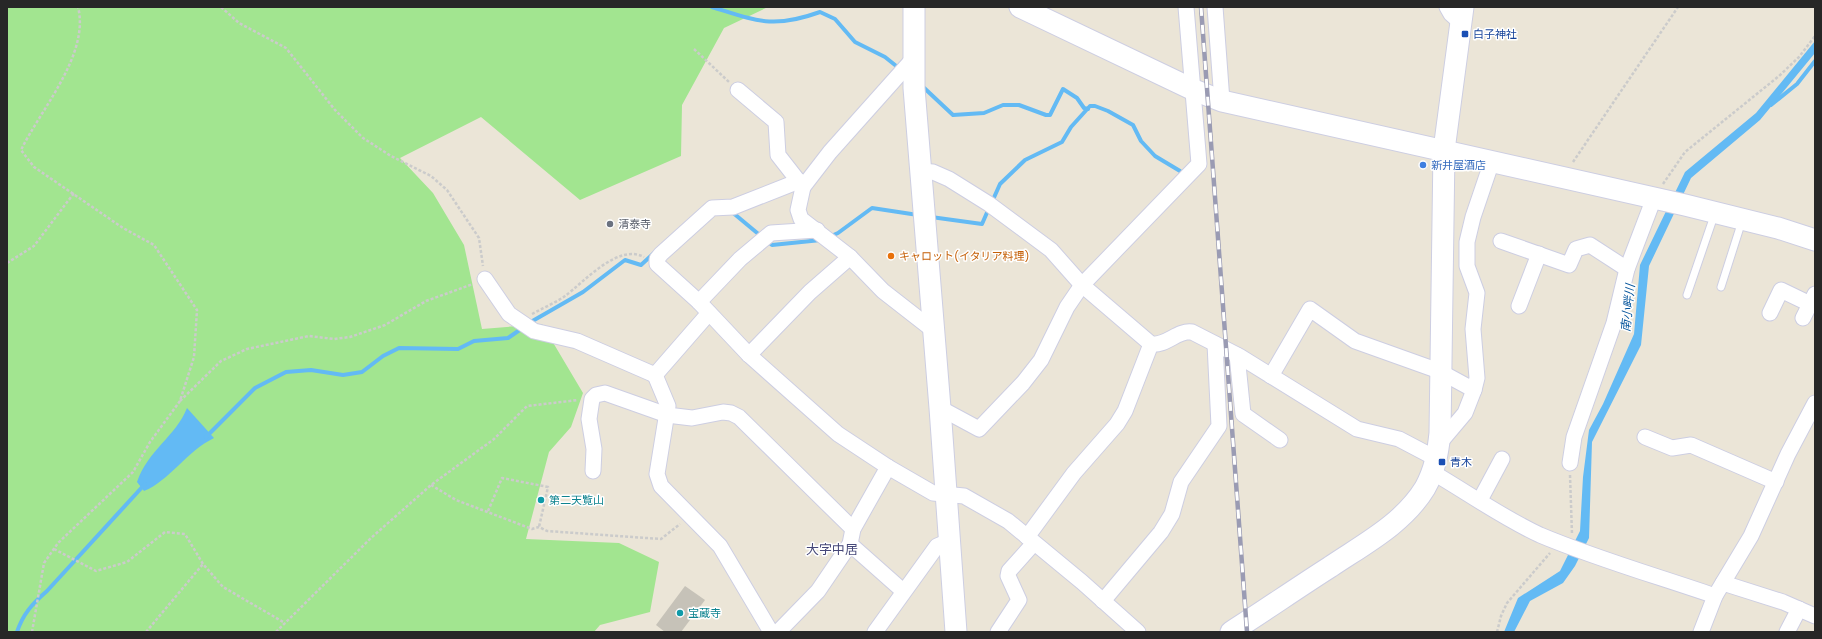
<svg xmlns="http://www.w3.org/2000/svg" width="1822" height="639" viewBox="0 0 1822 639" font-family="Poppins,'Noto Sans JP',sans-serif">
  <style>
    .green { fill: #a2e590 }
    .water { fill: #63baf4 }
    .lines { fill: none; stroke-linecap: round; stroke-linejoin: round }
    .stream { stroke: #63baf4; stroke-width: 4 }
    .building { fill: #c6c2b8 }
    .lane-casing { stroke: #cdcee2; stroke-width: 9 }
    .street-casing { stroke: #cdcee2; stroke-width: 17 }
    .secondary-casing { stroke: #cdcee2; stroke-width: 23 }
    .path { stroke: #cbcbcb; stroke-width: 2.5; stroke-dasharray: 3 2; stroke-linecap: butt }
    .lane { stroke: #fff; stroke-width: 7 }
    .street { stroke: #fff; stroke-width: 15 }
    .secondary { stroke: #fff; stroke-width: 21 }
    .rail-casing { stroke: #9a9bb3; stroke-width: 4.5 }
    .rail { stroke: #fff; stroke-width: 3; stroke-dasharray: 9; stroke-linecap: butt }
    .transit-dot { fill: #1a4fb4; stroke: #fff; stroke-width: 1.5 }
    .shop-dot { fill: #3f7fe0; stroke: #fff; stroke-width: 1.5 }
    .worship-dot { fill: #6b7280; stroke: #fff; stroke-width: 1.5 }
    .food-dot { fill: #e8710a; stroke: #fff; stroke-width: 1.5 }
    .culture-dot { fill: #0f9aa8; stroke: #fff; stroke-width: 1.5 }
    .labels { text-anchor: middle; stroke-width: 3; stroke-linejoin: round; paint-order: stroke }
    .transit-label { font-size: 11px; fill: #164399; stroke: #fff; text-anchor: start }
    .shop-label { font-size: 11px; fill: #366cbe; stroke: #fff; text-anchor: start }
    .worship-label { font-size: 11px; fill: #5b616d; stroke: #fff; text-anchor: start }
    .food-label { font-size: 11px; fill: #c56008; stroke: #fff; text-anchor: start }
    .culture-label { font-size: 11px; fill: #0d838f; stroke: #fff; text-anchor: start }
    .water-label { font-size: 12px; font-style: italic; fill: #06559c; stroke: #fff }
    .quarter-label { font-size: 13px; fill: #464879; stroke: #fff }
  </style>
  <rect width="100%" height="100%" fill="#ebe5d7"/>
  <polygon class="green" points="7,7 768,7 724,28 682,105 681,156 580,200 481,117 400,158 433,193 464,245 482,329 542,324 583,393 571,427 549,452 526,539 619,543 659,562 650,612 600,625 594,632 7,632"/>
  <g class="water">
    <polygon points="1815,41 1815,53 1760,120 1691,178 1649,266 1641,345 1592,442 1589,538 1575,566 1563,583 1530,601 1514,632 1504,632 1518,598 1560,571 1580,531 1583,477 1589,430 1603,404 1634,334 1640,265 1685,172 1756,113"/>
    <path d="M187,408L214,438C187,451 169,481 144,491L137,482C148,450 176,436 187,408Z"/>
  </g>
  <g class="lines">
    <g class="stream">
      <path d="M712,7C757,21 773,29 820,12L835,19L855,42L885,57L900,69"/>
      <polyline points="921,85 953,115 984,113 1003,105 1019,105 1046,115 1050,115 1063,89 1077,98 1084,108 1088,109"/>
      <polyline points="1771,105 1797,84 1815,61"/>
      <polyline points="992,202 1000,184 1025,160 1062,142 1071,127 1090,106 1095,106 1108,111 1133,125 1141,141 1155,156 1180,171"/>
      <polyline points="732,212 762,237"/>
      <polyline points="931,217 982,224 989,208"/>
      <polyline points="829,237 838,233 872,208 918,215"/>
      <polyline points="767,241 772,245 821,240"/>
      <polyline points="529,323 583,292 625,260 641,265 654,253"/>
      <polyline points="206,437 255,388 286,372 311,370 343,375 362,372 383,356 399,348 458,349 474,341 508,338 524,327"/>
      <path d="M17,632C23,614 32,604 47,591L145,484"/>
    </g>
  </g>
  <polygon class="building" points="685,586 705,600 681,632 665,632 656,625"/>
  <g class="lines">
    <g class="lane-casing">
      <g id="lane">
        <polyline points="1721,287 1742,221"/>
        <polyline points="1687,295 1715,213"/>
      </g>
    </g>
    <g class="street-casing">
      <g id="street">
        <polyline points="1215,7 1222,101"/>
        <polyline points="1447,7 1451,14 1461,23"/>
        <polyline points="738,90 776,122 778,155 803,187 798,210 801,219 850,257 883,291 933,330"/>
        <path d="M920,171L933,172L949,179L989,204L1051,250L1082,285L1151,344C1167,346 1177,330 1192,332L1239,356L1357,429L1399,439L1437,459"/>
        <polyline points="799,181 733,207 712,208 661,254 657,259 657,264 699,302 749,355 838,434 888,467 933,493 964,496 1008,521 1082,582 1138,632"/>
        <polyline points="803,187 830,152 913,59"/>
        <polyline points="1501,241 1569,265 1576,249 1590,245 1627,269"/>
        <polyline points="485,279 509,314 534,331 577,341 655,375 709,313"/>
        <polyline points="699,302 740,259 771,233 817,230"/>
        <polyline points="1519,306 1539,254"/>
        <polyline points="1770,313 1781,290 1810,304"/>
        <polyline points="1803,318 1815,294"/>
        <polyline points="749,355 810,292 850,257"/>
        <polyline points="1237,355 1243,414 1280,440"/>
        <polyline points="655,375 668,406 657,474 661,486 720,546 771,632"/>
        <polyline points="1271,376 1310,309 1355,341 1439,371 1474,390"/>
        <polyline points="940,408 979,429 1023,383 1041,360 1067,307 1082,285 1199,164 1186,7"/>
        <polyline points="1645,437 1672,448 1691,445 1776,482"/>
        <polyline points="1438,445 1465,413 1474,390 1477,378 1473,329 1477,293 1467,266 1467,242 1473,217 1492,161"/>
        <polyline points="1570,463 1574,437 1614,323 1627,269 1654,198"/>
        <polyline points="593,471 594,449 589,419 592,399 596,395 605,393 667,415 692,418 723,412 731,413 739,417 853,529"/>
        <path d="M1432,472C1468,493 1503,518 1540,535C1597,559 1657,576 1715,596"/>
        <polyline points="1480,500 1502,459"/>
        <polyline points="1027,537 1074,473 1117,424 1125,411 1151,344"/>
        <polyline points="850,544 903,591"/>
        <polyline points="1723,583 1783,602 1815,616"/>
        <polyline points="1103,601 1161,532 1172,514 1181,482 1219,426 1215,344"/>
        <polyline points="778,632 818,591 850,544 853,529 888,467"/>
        <polyline points="875,632 937,546 949,541"/>
        <polyline points="998,632 1019,600 1008,576 1009,571 1034,543"/>
        <polyline points="1701,632 1715,596 1751,536 1788,454 1815,403"/>
        <polyline points="1787,632 1799,609"/>
      </g>
    </g>
    <g class="secondary-casing">
      <g id="secondary">
        <polyline points="914,7 914,88 940,408 956,632"/>
        <polyline points="1020,7 1194,90 1222,101 1685,205 1778,228 1815,240"/>
        <path d="M1231,632C1264,611 1297,588 1330,567C1364,544 1403,524 1425,488C1435,470 1438,452 1440,433L1444,150L1463,7"/>
      </g>
    </g>
    <g class="path">
      <polyline points="221,7 239,23 286,48 335,110 363,138 391,156 431,176 447,190 479,238 483,266"/>
      <polyline points="694,49 729,82"/>
      <polyline points="1573,162 1678,7"/>
      <polyline points="1663,184 1685,152 1779,76 1799,57 1815,36"/>
      <polyline points="7,263 34,246 74,193"/>
      <path d="M532,314C543,308 555,303 565,296C584,282 618,243 644,257"/>
      <polyline points="180,401 221,361 247,349 309,336 334,339 350,337 385,325 426,301 473,284"/>
      <polyline points="1570,475 1572,534"/>
      <polyline points="431,485 456,500 532,529 539,527 547,531 661,539 680,524"/>
      <polyline points="488,511 502,478 548,487 539,527"/>
      <polyline points="54,549 96,571 127,562 165,532 185,534 203,564 223,587 285,623"/>
      <path d="M32,632L44,563L58,543L133,472L150,442L180,401L194,357L197,310L154,245L123,228L34,167L21,150C41,109 90,54 78,7"/>
      <polyline points="146,632 203,564"/>
      <polyline points="276,632 371,538 431,485 494,439 527,406 578,400"/>
      <polyline points="1497,632 1501,616 1507,603 1550,553"/>
    </g>
    <use href="#lane" class="lane"/>
    <use href="#street" class="street"/>
    <use href="#secondary" class="secondary"/>
    <g class="rail-casing">
      <polyline id="rail" points="1201,7 1247,632"/>
    </g>
    <use href="#rail" class="rail"/>
  </g>
  <g class="transit-dot">
    <rect x="1461" y="30" width="8" height="8" rx="2"/>
    <rect x="1438" y="458" width="8" height="8" rx="2"/>
  </g>
  <circle class="shop-dot" cx="1423" cy="165" r="4"/>
  <circle class="worship-dot" cx="610" cy="224" r="4"/>
  <circle class="food-dot" cx="891" cy="256" r="4"/>
  <g class="culture-dot">
    <circle cx="541" cy="500" r="4"/>
    <circle cx="680" cy="613" r="4"/>
  </g>
  <g class="labels">
    <g class="transit-label">
      <text x="1473" y="38">白子神社</text>
      <text x="1450" y="466">青木</text>
    </g>
    <g class="shop-label">
      <text x="1431" y="169">新井屋酒店</text>
    </g>
    <g class="worship-label">
      <text x="618" y="228">清泰寺</text>
    </g>
    <g class="food-label">
      <text x="899" y="260">キャロット(イタリア料理)</text>
    </g>
    <g class="culture-label">
      <text x="549" y="504">第二天覧山</text>
      <text x="688" y="617">宝蔵寺</text>
    </g>
    <g class="water-label">
      <text transform="translate(1628 308) rotate(-84)" y="4">南小畔川</text>
    </g>
    <g class="quarter-label">
      <text x="832" y="554">大字中居</text>
    </g>
  </g>
  <rect width="1822" height="639" fill="none" stroke="#272727" stroke-width="16"/>
</svg>
